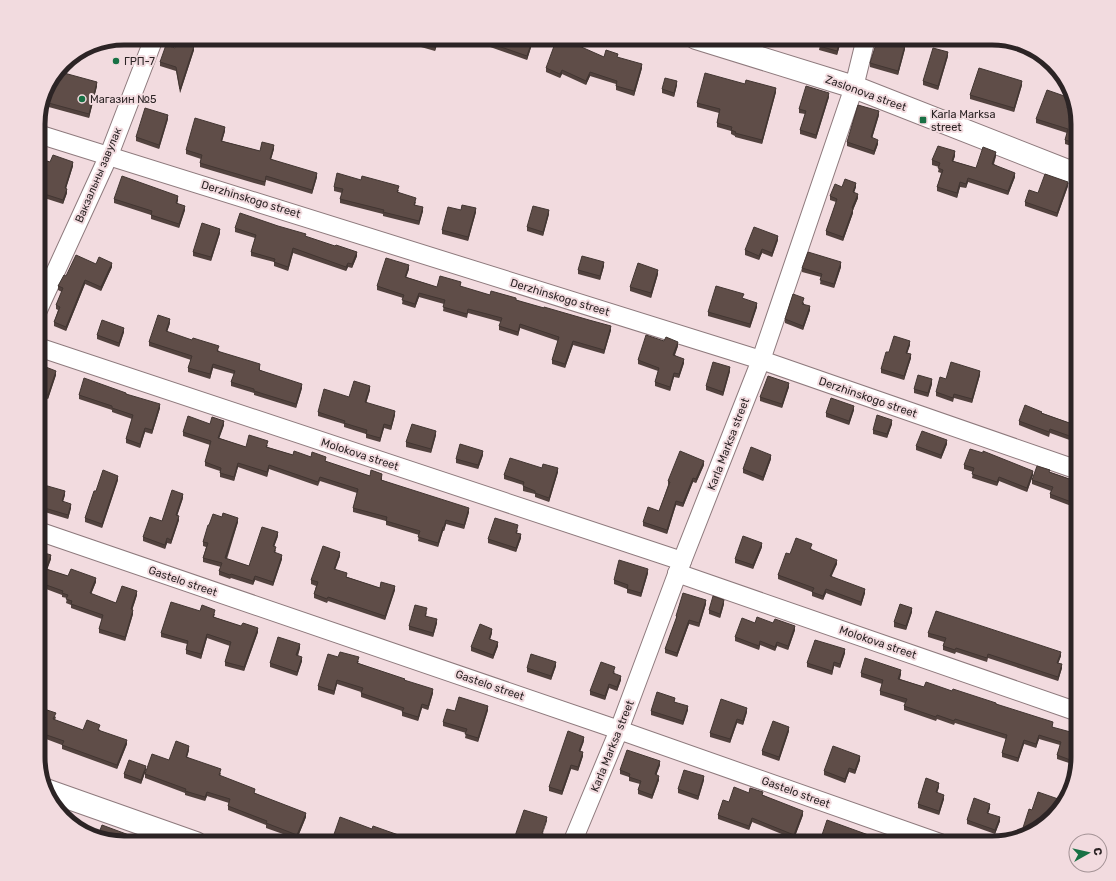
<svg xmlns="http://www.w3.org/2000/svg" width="1116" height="881" viewBox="0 0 1116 881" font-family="Rubik,sans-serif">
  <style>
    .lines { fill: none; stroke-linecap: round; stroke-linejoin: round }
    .minor-casing { stroke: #8e7a7d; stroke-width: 20 }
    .tertiary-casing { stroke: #8e7a7d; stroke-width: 24 }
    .secondary-casing { stroke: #8e7a7d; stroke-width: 24 }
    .minor { stroke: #fff; stroke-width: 18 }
    .tertiary { stroke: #fff; stroke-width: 22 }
    .secondary { stroke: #fff; stroke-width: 22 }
    .wall { fill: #52423e }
    .shaded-wall { fill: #423632 }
    .building { fill: #5f4d48; stroke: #423632 }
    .poi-dot { fill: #187145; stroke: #f2dbdf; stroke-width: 1.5 }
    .labels { text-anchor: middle; stroke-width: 4; stroke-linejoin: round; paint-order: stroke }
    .poi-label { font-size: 11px; fill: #2c2425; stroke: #f2dbdf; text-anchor: start }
    .street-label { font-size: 11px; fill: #2c2425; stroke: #f2dbdf }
    .rim { fill: none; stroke: #2c2425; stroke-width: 5 }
  </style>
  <rect width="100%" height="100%" fill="#f2dbdf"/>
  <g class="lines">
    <g class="minor-casing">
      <g id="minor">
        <polyline points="38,134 761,360 1078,470"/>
        <polyline points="38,310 109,155 154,38"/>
        <polyline points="38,347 682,561"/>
        <polyline points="38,531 619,730 940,843"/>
        <polyline points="677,573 1078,712"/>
        <polyline points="572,843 619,730 682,561 761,360 854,87 866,38"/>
      </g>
    </g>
    <g class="tertiary-casing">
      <polyline id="tertiary" points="696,38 854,87 1078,175"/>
    </g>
    <g class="secondary-casing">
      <polyline id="secondary" points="46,790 196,843"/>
    </g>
    <use href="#minor" class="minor"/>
    <use href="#tertiary" class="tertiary"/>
    <use href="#secondary" class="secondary"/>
  </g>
  <g class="wall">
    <polygon points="423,38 439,38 435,51 421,47 421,43"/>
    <polygon points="471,38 534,38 527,60 473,41 473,39"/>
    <polygon points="791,38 842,38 837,55 819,50 820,45 791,39"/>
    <polygon points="175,48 194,50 180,93 176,71 160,66 160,62"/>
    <polygon points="905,49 898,75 870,67 870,63"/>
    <polygon points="948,56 938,90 923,85 923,81"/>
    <polygon points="604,57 618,58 642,68 634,96 616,90 616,84 590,76 586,85 562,74 560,78 546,72 546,68"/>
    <polygon points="68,64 65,73 97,86 89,118 45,106 44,112 40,111 47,86"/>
    <polygon points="677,85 674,97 662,93 662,89"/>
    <polygon points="1022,85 1014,112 970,99 970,95"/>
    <polygon points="776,92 762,144 735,137 735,136 731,134 731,131 717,127 717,123 719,113 697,107 697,103"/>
    <polygon points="829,97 816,139 800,134 800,130 805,114 799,113 799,109"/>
    <polygon points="1070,102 1068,109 1071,114 1070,118 1078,124 1078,148 1065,144 1065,140 1067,133 1036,123 1036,119"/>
    <polygon points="879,115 872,138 878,144 874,155 847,146 847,142"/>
    <polygon points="168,119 159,149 136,141 136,137"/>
    <polygon points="225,131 222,141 260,151 274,149 271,159 317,177 312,194 266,180 265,186 254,183 200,167 200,163 201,159 186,154 186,150"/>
    <polygon points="955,156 953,161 976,168 996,156 994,164 1015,177 1008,195 968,182 966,188 960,187 957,198 937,191 937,187 941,173 938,172 939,167 932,165 932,160"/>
    <polygon points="50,162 73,166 66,188 67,193 63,204 38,196 38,188"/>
    <polygon points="1068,186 1057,217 1025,206 1025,202 1038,193"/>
    <polygon points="334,187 399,190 398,192 416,202 415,205 423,211 419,225 383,216 383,214 340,203 340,199 342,193 334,191"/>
    <polygon points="842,187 856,187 854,192 858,198 853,210 853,213 843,241 826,235 826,231 836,202 830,200 830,196"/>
    <polygon points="114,199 178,200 177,204 185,210 179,228 151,219 151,215 114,203"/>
    <polygon points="461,210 476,212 468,241 442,234 442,230"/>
    <polygon points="549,214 543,236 527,231 527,227"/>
    <polygon points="235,228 306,237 357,256 352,268 348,267 346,271 293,253 288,271 274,266 274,262 251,256 251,252 255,238 235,232"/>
    <polygon points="220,233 211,261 193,256 193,252"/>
    <polygon points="778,240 772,257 762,253 759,260 745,255 745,250"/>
    <polygon points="96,264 112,267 101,291 85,284 66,331 54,326 54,322 58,310 56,309 56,305 62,292 58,290 58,286 66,276"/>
    <polygon points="604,266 600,280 578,274 578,270"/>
    <polygon points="841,267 834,288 820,284 821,277 802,272 802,268"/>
    <polygon points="409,269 406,277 437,287 461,286 461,287 490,295 516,300 611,330 604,354 573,345 565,368 552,364 552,360 558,341 520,328 518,336 499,330 499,326 501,322 468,313 467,318 443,311 444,304 419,297 415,308 402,304 403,298 377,290 377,286"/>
    <polygon points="658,274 651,298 630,291 630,287"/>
    <polygon points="744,299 757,307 750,328 708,316 708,312"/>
    <polygon points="804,302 804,304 810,310 803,330 785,323 785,319"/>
    <polygon points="170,323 167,332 219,350 218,351 260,368 260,370 302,388 296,408 254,395 254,393 231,386 231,382 234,374 213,368 210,379 188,372 188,368 191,360 149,346 149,342"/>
    <polygon points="124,332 119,347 97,339 97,335"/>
    <polygon points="910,345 907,353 911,358 904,380 881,373 881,369 889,352"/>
    <polygon points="678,346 675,355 684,363 679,378 674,377 670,391 655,386 655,382 658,371 638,364 638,360"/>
    <polygon points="38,364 56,375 48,399 38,396 38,397"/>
    <polygon points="730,371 723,396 706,390 706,386"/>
    <polygon points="980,375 972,403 954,398 953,402 936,396 936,392"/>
    <polygon points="932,384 928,397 914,393 914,389"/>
    <polygon points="789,387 782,408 760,401 760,397"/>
    <polygon points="370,390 366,403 395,415 391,430 384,428 380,442 366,438 366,434 344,427 344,424 318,416 318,412 349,397"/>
    <polygon points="126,394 160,408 152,434 145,432 140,448 126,443 126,439 132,419 112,412 112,410 79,399 79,395"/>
    <polygon points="854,410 849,425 826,417 826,413"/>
    <polygon points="1042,413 1078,426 1078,443 1050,433 1049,437 1019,425 1019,421"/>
    <polygon points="210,424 224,425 219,438 246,447 268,445 267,447 293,455 311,457 326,461 326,462 370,476 382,478 382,480 469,512 464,529 446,524 444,531 443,531 438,547 418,541 419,535 386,525 386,521 353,512 353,508 357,493 320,481 318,486 269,469 267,477 238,467 234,481 220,477 220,471 205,466 205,462 210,445 183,436 183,432"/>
    <polygon points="892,424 887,438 873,434 873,430"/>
    <polygon points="436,435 431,453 406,447 406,442"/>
    <polygon points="947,444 941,459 916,450 916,446"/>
    <polygon points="483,455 478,469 456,463 456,459"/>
    <polygon points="771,459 763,481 743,473 743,469"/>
    <polygon points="704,465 696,483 693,482 683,507 676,505 667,534 643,526 643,522 659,511 668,485 668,481"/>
    <polygon points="964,465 1033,475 1027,492 999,481 997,486 972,478 973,472 964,469"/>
    <polygon points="542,468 558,472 549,502 535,497 535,494 523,491 523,485 504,479 504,475"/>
    <polygon points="1050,472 1078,482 1078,496 1074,507 1050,498 1050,494 1051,491 1032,484 1032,480"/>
    <polygon points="118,480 102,528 85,522 85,518 96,491"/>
    <polygon points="65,495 63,501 71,508 68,519 38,510 38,505"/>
    <polygon points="183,498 177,516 179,520 171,544 167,543 165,549 143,541 143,537 162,521"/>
    <polygon points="238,522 227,559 249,566 278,536 274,546 276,551 275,552 282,559 273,586 255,580 253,585 231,578 230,579 219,575 219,571 221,567 203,562 203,558 206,547 203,546 203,542 209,525"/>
    <polygon points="518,530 517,533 521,538 516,552 488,543 488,539"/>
    <polygon points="762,547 753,569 735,563 735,559"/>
    <polygon points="812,548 811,549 837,564 831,576 865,593 861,606 826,593 823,600 812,596 812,592 778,579 778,575 790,554"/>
    <polygon points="38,551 51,559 47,569 68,576 96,582 91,594 116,603 137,595 132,610 133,614 125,641 99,633 99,629 102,619 71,608 71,605 66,603 67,598 62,597 62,595 38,586"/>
    <polygon points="340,556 335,569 347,577 380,588 395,590 385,620 328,601 327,603 314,598 314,594 316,586 311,584 311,580"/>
    <polygon points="648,573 641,597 627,593 627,589 614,584 614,580"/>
    <polygon points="706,604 699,627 689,624 677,657 665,653 665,649 676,619 676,616"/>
    <polygon points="724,604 720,618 709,614 709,610"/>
    <polygon points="200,611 215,614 214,617 258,632 244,671 225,666 225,662 230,646 207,638 201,659 186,654 186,650 187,644 161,637 161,633"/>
    <polygon points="427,612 426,616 437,623 433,637 409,630 409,626"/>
    <polygon points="912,612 906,630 894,627 894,622"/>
    <polygon points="755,623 773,623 795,630 788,650 777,646 775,651 760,645 759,650 735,641 735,637"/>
    <polygon points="492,633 490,639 498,646 493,659 471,651 471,647"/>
    <polygon points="928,633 1061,656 1058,663 1062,668 1058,681 988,658 987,662 956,652 955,654 943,650 943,646 944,642 928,637"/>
    <polygon points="300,648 298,656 302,661 297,676 270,667 270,663"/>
    <polygon points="845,653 840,668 834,666 832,675 807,667 807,663"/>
    <polygon points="338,657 359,661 358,663 405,681 433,693 428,710 422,708 418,721 402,716 402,711 361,697 361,692 337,684 334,695 318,690 318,686"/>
    <polygon points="556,666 551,680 527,672 527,668"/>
    <polygon points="615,671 614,674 621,680 617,691 609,688 605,700 590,695 590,691"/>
    <polygon points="861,673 901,674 900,679 924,687 952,691 996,704 1053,727 1078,757 1076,770 1072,769 1072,764 1057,759 1057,755 1060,745 1039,739 1036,748 1024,744 1018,762 1002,757 1002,753 1006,739 955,723 954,725 937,719 936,721 904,710 904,706 905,703 880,695 880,691 882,684 861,677"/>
    <polygon points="675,702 688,710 683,725 651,715 651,711"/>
    <polygon points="38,707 56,717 55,720 83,730 100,729 99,730 127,744 117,769 62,749 62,745 38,736"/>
    <polygon points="488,710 478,742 465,738 466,733 443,726 443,722"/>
    <polygon points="747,712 743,725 737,723 730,743 710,737 710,733"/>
    <polygon points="789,731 779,761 762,755 762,751"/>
    <polygon points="584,741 580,751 583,756 578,771 571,769 562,795 549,791 549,787"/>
    <polygon points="189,750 187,757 221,773 220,776 255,793 306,817 297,839 266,828 266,825 228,810 228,806 229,803 207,796 205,801 185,795 185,793 145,778 145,774 169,760"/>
    <polygon points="860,760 855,774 849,772 845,783 824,775 824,771"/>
    <polygon points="660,765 656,775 659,780 652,799 638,794 638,790 640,784 629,781 629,777 620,774 620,770"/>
    <polygon points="146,770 141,784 124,778 124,774"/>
    <polygon points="704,780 698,800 678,793 678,789"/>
    <polygon points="939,787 937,793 944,799 939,815 918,808 918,804"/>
    <polygon points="749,793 763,795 803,815 794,839 752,822 749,830 718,819 718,815 729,802"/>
    <polygon points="990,808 988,813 1000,821 995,834 967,824 967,820"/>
    <polygon points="874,837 892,843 820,843 820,841"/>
  </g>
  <g class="shaded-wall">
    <polygon points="438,38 439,38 435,51 435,47"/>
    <polygon points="533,38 534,38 527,60 527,56"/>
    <polygon points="841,38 842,38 837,55 837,51"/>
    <polygon points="905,45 905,49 898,75 898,71"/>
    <polygon points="194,46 194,50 180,93 180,89"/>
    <polygon points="948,52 948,56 938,90 938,86"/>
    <polygon points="68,60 68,64 64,77 64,73"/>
    <polygon points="642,64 642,68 634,96 634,91"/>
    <polygon points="562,70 562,74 560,78 560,74"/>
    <polygon points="590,72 590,76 586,85 586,81"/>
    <polygon points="677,81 677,85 674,97 674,93"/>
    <polygon points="1022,81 1022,85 1014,112 1014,108"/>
    <polygon points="97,82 97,86 89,118 89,114"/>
    <polygon points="776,88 776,92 762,144 762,140"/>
    <polygon points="829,93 829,97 816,139 816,135"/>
    <polygon points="1070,98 1070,102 1067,113 1067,108"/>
    <polygon points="879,111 879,115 871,142 871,137"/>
    <polygon points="168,115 168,119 159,149 159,145"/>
    <polygon points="225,127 225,131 221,145 221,141"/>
    <polygon points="878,140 878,144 874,155 874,151"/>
    <polygon points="274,145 274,149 270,163 270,159"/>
    <polygon points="955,151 955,156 952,165 952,161"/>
    <polygon points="996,152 996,156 992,168 992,164"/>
    <polygon points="73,162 73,166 65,192 65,188"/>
    <polygon points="317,173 317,177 312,194 312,190"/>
    <polygon points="1015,173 1015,177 1008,195 1008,191"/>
    <polygon points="968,178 968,182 966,188 966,184"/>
    <polygon points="960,182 960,187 957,198 957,193"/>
    <polygon points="1068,182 1068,186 1057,217 1057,213"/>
    <polygon points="856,183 856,187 853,196 853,192"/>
    <polygon points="67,189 67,193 63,204 63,200"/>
    <polygon points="858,194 858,198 853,210 853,213 843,241 843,237 852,208"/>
    <polygon points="178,196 178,200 176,207 176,203"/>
    <polygon points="185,206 185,210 179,228 179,224"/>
    <polygon points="423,207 423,211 419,225 419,221"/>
    <polygon points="476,208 476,212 468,241 468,237"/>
    <polygon points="549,210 549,214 543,236 543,232"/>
    <polygon points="220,229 220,233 211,261 211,257"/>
    <polygon points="778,236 778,240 772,257 772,253"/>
    <polygon points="293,248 293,253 288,271 288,267"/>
    <polygon points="762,249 762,253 759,260 759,256"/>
    <polygon points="357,252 357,256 352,268 352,264"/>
    <polygon points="604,262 604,266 600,280 600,276"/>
    <polygon points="841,262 841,267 834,288 834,284"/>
    <polygon points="112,263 112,267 101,291 101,287"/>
    <polygon points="348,263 348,267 346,271 346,267"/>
    <polygon points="409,265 409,269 405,281 405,277"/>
    <polygon points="658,270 658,274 651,298 651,293"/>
    <polygon points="85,280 85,284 66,331 66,327"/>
    <polygon points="419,293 419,297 415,308 415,304"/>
    <polygon points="757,303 757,307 750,328 750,324"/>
    <polygon points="810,306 810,310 803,330 803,326"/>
    <polygon points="170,319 170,323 166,335 166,331"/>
    <polygon points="520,324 520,328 518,336 518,332"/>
    <polygon points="611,326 611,330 604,354 604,350"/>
    <polygon points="124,328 124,332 119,347 119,343"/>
    <polygon points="573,341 573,345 565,368 565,364"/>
    <polygon points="910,341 910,345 906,357 906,353"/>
    <polygon points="678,342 678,346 673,359 673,355"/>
    <polygon points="911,354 911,358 904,380 904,376"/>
    <polygon points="684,359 684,363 679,378 679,374"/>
    <polygon points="213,364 213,368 210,379 210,374"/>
    <polygon points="730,367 730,371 723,396 723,392"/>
    <polygon points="56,371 56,375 48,399 48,395"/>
    <polygon points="980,371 980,375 972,403 972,399"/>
    <polygon points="674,373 674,377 670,391 670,387"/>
    <polygon points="932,379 932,384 928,397 928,393"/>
    <polygon points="789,383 789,387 782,408 782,404"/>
    <polygon points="302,384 302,388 296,408 296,404"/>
    <polygon points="370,386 370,390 365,407 365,402"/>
    <polygon points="160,404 160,408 152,434 152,430"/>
    <polygon points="854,406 854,410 849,425 849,421"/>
    <polygon points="395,411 395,415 391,430 391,426"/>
    <polygon points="892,420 892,424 887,438 887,434"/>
    <polygon points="224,421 224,425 218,442 218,438"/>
    <polygon points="384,424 384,428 380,442 380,438"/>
    <polygon points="145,428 145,432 140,448 140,444"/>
    <polygon points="436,431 436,435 431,453 431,449"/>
    <polygon points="947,440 947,444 941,459 941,455"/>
    <polygon points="483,451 483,455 478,469 478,465"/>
    <polygon points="771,455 771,459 763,481 763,477"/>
    <polygon points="704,461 704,465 696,483 696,479"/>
    <polygon points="238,463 238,467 234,481 234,477"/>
    <polygon points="269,465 269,469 267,477 267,472"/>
    <polygon points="558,468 558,472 549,502 549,498"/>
    <polygon points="1033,471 1033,475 1027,492 1027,488"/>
    <polygon points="118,476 118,480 102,528 102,524"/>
    <polygon points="999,477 999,481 997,486 997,482"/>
    <polygon points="693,478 693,482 683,507 683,503"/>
    <polygon points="65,491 65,495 62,505 62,501"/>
    <polygon points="1078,492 1078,496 1074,507 1074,503"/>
    <polygon points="183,494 183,498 176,519 176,515"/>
    <polygon points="676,501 676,505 667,534 667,530"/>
    <polygon points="71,504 71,508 68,519 68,515"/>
    <polygon points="469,508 469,512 464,529 464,525"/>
    <polygon points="179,516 179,520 171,544 171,540"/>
    <polygon points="238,518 238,522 225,562 225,558"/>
    <polygon points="446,520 446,524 444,531 444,527"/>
    <polygon points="443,527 443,531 438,547 438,543"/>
    <polygon points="278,532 278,536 273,550 273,546"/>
    <polygon points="521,534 521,538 516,552 516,548"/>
    <polygon points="167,538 167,543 165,549 165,545"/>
    <polygon points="762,543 762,547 753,569 753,565"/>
    <polygon points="340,552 340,556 334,573 334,569"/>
    <polygon points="51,555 51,559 46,573 46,569"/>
    <polygon points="282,555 282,559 273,586 273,582"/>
    <polygon points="837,560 837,564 830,580 830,576"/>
    <polygon points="648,569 648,573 641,597 641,593"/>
    <polygon points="255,576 255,580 253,585 253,581"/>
    <polygon points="96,578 96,582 90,597 90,593"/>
    <polygon points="395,586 395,590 385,620 385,616"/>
    <polygon points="826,589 826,593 823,600 823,596"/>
    <polygon points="865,589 865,593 861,606 861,602"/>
    <polygon points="137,591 137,595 131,614 131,609"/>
    <polygon points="706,600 706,604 699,627 699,623"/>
    <polygon points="724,600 724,604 720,618 720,614"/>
    <polygon points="912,608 912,612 906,630 906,626"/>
    <polygon points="133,610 133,614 125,641 125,637"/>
    <polygon points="437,619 437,623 433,637 433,633"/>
    <polygon points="689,620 689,624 677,657 677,653"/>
    <polygon points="795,626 795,630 788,650 788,646"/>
    <polygon points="258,628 258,632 244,671 244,667"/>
    <polygon points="492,629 492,633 489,643 489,639"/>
    <polygon points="207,634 207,638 201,659 201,654"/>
    <polygon points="760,641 760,645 759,650 759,646"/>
    <polygon points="498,642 498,646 493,659 493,655"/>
    <polygon points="777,642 777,646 775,651 775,647"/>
    <polygon points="300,644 300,648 296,659 296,655"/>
    <polygon points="845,649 845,653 840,668 840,664"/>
    <polygon points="1061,652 1061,656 1057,667 1057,663"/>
    <polygon points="302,657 302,661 297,676 297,672"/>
    <polygon points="556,662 556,666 551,680 551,676"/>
    <polygon points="834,662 834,666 832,675 832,671"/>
    <polygon points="1062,664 1062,668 1058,681 1058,677"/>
    <polygon points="901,670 901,674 898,683 898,679"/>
    <polygon points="621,676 621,680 617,691 617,687"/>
    <polygon points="337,680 337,684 334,695 334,691"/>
    <polygon points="609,684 609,688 605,700 605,696"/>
    <polygon points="433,689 433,693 428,710 428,706"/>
    <polygon points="422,704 422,708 418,721 418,717"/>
    <polygon points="488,706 488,710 478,742 478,738"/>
    <polygon points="688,706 688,710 683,725 683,721"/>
    <polygon points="747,708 747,712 743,725 743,721"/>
    <polygon points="737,719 737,723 730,743 730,739"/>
    <polygon points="789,727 789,731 779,761 779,757"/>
    <polygon points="1039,735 1039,739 1036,748 1036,744"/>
    <polygon points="584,737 584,741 579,755 579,751"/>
    <polygon points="127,740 127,744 117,769 117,765"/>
    <polygon points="1024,740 1024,744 1018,762 1018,758"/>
    <polygon points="189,746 189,750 186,761 186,757"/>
    <polygon points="583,752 583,756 578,771 578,767"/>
    <polygon points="860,756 860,760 855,774 855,770"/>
    <polygon points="660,761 660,765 655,779 655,774"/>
    <polygon points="571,765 571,769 562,795 562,791"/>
    <polygon points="146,766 146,770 141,784 141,780"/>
    <polygon points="849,768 849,772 845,783 845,779"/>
    <polygon points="659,776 659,780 652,799 652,795"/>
    <polygon points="704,776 704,780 698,800 698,796"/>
    <polygon points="939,783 939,787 936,796 936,792"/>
    <polygon points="207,792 207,796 205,801 205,797"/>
    <polygon points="944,795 944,799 939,815 939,811"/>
    <polygon points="990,804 990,808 987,817 987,813"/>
    <polygon points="803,811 803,815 794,839 794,835"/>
    <polygon points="306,813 306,817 297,839 297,835"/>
    <polygon points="547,817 547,821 543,833 543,837 542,843 540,843"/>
    <polygon points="1000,817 1000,821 995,834 995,830"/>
    <polygon points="752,818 752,822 749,830 749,826"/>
  </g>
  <g class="building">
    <polygon points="423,38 438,38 435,47 421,43"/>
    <polygon points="475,38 533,38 527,56"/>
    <polygon points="557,38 561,38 604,57 606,50 618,54 617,57 642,64 634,91 616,86 617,81 590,72 586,81 562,70 560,74 546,68"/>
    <polygon points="805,38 841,38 837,51 819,46 821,41"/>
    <polygon points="878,38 882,38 905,45 898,71 870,63"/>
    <polygon points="177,40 194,46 180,89 176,67 160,62 166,45 175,48"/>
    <polygon points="933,48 948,52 938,86 923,81"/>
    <polygon points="67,60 68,60 64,73 97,82 89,114 45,102 44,108 41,107 47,86"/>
    <polygon points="979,68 1022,81 1014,108 970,95"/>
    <polygon points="705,73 745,84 746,80 776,88 762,140 735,133 736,132 731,130 732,127 717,123 720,109 697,103"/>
    <polygon points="665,78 677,81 674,93 662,89"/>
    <polygon points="806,86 829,93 816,135 800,130 806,111 799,109"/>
    <polygon points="1047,90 1070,98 1067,108 1071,110 1069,118 1077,120 1078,124 1078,144 1065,140 1068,129 1036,119"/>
    <polygon points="858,105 879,111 871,137 878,140 874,151 847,142"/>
    <polygon points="145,108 168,115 159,145 136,137"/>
    <polygon points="195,118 225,127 221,141 260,151 262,142 274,145 270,159 317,173 312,190 266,176 265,182 254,179 200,163 202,155 186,150"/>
    <polygon points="938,146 955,151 952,161 976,168 983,147 996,152 992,164 1015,173 1008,191 968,178 966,184 960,182 957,193 937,187 943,170 938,168 940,163 932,160"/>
    <polygon points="53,155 73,162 65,188 67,189 63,200 38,192 38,188 47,161 50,162"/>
    <polygon points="337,173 361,180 362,176 399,186 397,192 416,198 414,205 423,207 419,221 383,212 384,210 340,199 343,189 334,187"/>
    <polygon points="1045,174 1068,182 1057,213 1025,202 1029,190 1038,193"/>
    <polygon points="122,176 178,196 176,203 185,206 179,224 151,215 152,211 114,199"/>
    <polygon points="845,179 856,183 853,192 858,194 852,208 853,209 843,237 826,231 837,199 830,196 835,184 842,187"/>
    <polygon points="462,205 476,208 468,237 442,230 448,207 461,210"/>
    <polygon points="533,206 549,210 543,232 527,227"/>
    <polygon points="240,213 278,226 306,234 305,236 335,246 336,245 357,252 352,264 348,263 346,267 293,248 288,267 274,262 275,259 251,252 256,235 235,228"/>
    <polygon points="202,223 220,229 211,257 193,252"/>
    <polygon points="754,227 778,236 772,253 762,249 759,256 745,250"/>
    <polygon points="808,252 841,262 834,284 820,280 822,274 802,268"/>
    <polygon points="76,255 96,264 99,257 112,263 101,287 85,280 66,327 54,322 60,307 56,305 63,288 58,286 64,275 66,276"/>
    <polygon points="582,256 604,262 600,276 578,270"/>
    <polygon points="386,258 409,265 405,277 437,287 440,276 461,282 460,286 490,295 491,291 516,298 516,300 544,308 544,307 589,320 611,326 604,350 573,341 565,364 552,360 559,337 520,324 518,332 499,326 502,318 468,309 467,314 443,307 445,300 419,293 415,304 402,300 404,295 377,286"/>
    <polygon points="638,263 658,270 651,293 630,287"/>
    <polygon points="716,286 744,294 742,298 757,303 750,324 708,312"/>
    <polygon points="793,294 804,298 802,304 810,306 803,326 785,319"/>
    <polygon points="158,315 170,319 166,331 192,340 193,338 219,346 217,351 260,364 259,370 302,384 296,404 254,391 254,389 231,382 235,371 213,364 210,374 188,368 192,356 149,342"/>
    <polygon points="102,320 124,328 119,343 97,335"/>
    <polygon points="646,335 664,341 666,337 678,342 673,355 684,359 679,374 674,373 670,387 655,382 659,368 638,360"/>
    <polygon points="894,336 910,341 906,353 911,354 904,376 881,369 886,352 889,352"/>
    <polygon points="713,362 730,367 723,392 706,386"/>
    <polygon points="951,362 980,371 972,399 954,394 953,398 936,392 940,377 946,379"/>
    <polygon points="38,364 56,371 48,395 38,392"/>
    <polygon points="918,375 932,379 928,393 914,389"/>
    <polygon points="768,376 789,383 782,404 760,397"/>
    <polygon points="84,378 126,393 126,394 160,404 152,430 145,428 140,444 126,439 133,415 112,408 112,406 79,395"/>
    <polygon points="354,381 370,386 365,402 395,411 391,426 384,424 380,438 366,434 367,430 344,423 345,421 318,412 324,389 349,397"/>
    <polygon points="831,398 854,406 849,421 826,413"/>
    <polygon points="1025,405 1042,412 1041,413 1078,426 1078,439 1050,429 1049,432 1019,421"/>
    <polygon points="877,415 892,420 887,434 873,430"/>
    <polygon points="188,416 210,424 212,417 224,421 218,438 246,447 249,435 268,441 266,447 293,455 294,451 311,457 312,452 326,457 325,461 370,476 371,470 382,474 381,480 469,508 464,525 446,520 444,527 443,527 438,543 418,537 420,531 386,521 387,517 353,508 358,489 320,477 318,482 269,465 267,472 238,463 234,477 220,473 221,468 205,462 211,441 183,432"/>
    <polygon points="412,424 436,431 431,449 406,442"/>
    <polygon points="922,431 947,440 941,455 916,446"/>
    <polygon points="460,444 483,451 478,465 456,459"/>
    <polygon points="751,447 771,455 763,477 743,469"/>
    <polygon points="970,449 983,453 983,451 1033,471 1027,488 999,477 997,482 972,474 974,468 964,465"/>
    <polygon points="680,451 704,461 696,479 693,478 683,503 676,501 667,530 643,522 648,507 659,511 670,482 668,481"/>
    <polygon points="510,458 542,468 543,464 558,468 549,498 535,493 535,491 523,486 524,482 504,475"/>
    <polygon points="1037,466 1050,470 1049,472 1078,482 1078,492 1074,503 1050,494 1053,487 1032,480"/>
    <polygon points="103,470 118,476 102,524 85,518 94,491 96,491"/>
    <polygon points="44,485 65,491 62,501 71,504 68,515 38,506"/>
    <polygon points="172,490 183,494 176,515 179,516 171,540 167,538 165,545 143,537 150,517 162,521"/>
    <polygon points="223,513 238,518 225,558 249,566 262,527 278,532 273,546 276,547 274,552 282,555 273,582 255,576 253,581 231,574 230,575 219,571 222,563 203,558 208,543 203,542 208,525 209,525 213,514 222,517"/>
    <polygon points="495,518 518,525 516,533 521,534 516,548 488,539"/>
    <polygon points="743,536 762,543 753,565 735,559"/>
    <polygon points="796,538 812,544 810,549 837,560 830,576 865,589 861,602 826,589 823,596 812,592 814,588 778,575 786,553 790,554"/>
    <polygon points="323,546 340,552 334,569 347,573 346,577 380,588 381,582 395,586 385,616 328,597 327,599 314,594 318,582 311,580"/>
    <polygon points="38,551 51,555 46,569 68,576 71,569 96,578 90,593 116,603 122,586 137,591 131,609 133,610 125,637 99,629 103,615 71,604 72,601 66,599 68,595 62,593 63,591 38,582"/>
    <polygon points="619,560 648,569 641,593 627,589 628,585 614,580"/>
    <polygon points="683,593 706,600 699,623 689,620 677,653 665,649 677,616 676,616"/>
    <polygon points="713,596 724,600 720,614 709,610"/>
    <polygon points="171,602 200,611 202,605 215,610 213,617 241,626 243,623 258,628 244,667 225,662 231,642 207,634 201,654 186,650 188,641 161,633"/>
    <polygon points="900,604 912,608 906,626 894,622"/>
    <polygon points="415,605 427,608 425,616 437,619 433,633 409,626"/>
    <polygon points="936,611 1061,652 1057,663 1062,664 1058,677 988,654 987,658 956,648 955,650 943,646 946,638 928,633"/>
    <polygon points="757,617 773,623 775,619 795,626 788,646 777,642 775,647 760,641 759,646 735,637 742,618 755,623"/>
    <polygon points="480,624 492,629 489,639 498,642 493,655 471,647"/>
    <polygon points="278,637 300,644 296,655 302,657 297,672 270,663"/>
    <polygon points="815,640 845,649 840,664 834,662 832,671 807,663"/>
    <polygon points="340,652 359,657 357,663 405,679 404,680 433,689 428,706 422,704 418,717 402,712 404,708 361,693 363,688 337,680 334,691 318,686 328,654 338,657"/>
    <polygon points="531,654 556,662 551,676 527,668"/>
    <polygon points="865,658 901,670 898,679 924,687 926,682 952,691 953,689 996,703 996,704 1053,722 1052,727 1078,734 1078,757 1076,767 1072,765 1073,761 1057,755 1061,742 1039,735 1036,744 1024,740 1018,758 1002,753 1007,735 955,719 954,721 937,715 936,717 904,706 907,699 880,691 883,680 861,673"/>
    <polygon points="601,662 615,667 613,673 621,676 617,687 609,684 605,696 590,691"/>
    <polygon points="657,692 675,698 674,702 688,706 683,721 651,711"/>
    <polygon points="459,697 488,706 478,738 465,734 467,729 443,722 447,709 455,711"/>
    <polygon points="721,699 747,708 743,721 737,719 730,739 710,733"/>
    <polygon points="38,707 56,713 53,719 83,730 87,720 100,725 98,730 127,740 117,765 62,745 64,741 38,732"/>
    <polygon points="773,721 789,727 779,757 762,751"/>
    <polygon points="568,731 584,737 579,751 583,752 578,767 571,765 562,791 549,787"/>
    <polygon points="176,741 189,746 186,757 221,769 219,775 255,789 254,793 306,813 297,835 266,823 267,821 228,806 230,799 207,792 205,797 185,791 186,789 145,774 152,754 169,760"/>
    <polygon points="833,746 860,756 855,770 849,768 845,779 824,771"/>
    <polygon points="627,750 660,761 655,774 659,776 652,795 638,790 641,781 629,777 630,774 620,770"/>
    <polygon points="129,760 146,766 141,780 124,774"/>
    <polygon points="684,770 704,776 698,796 678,789"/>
    <polygon points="926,778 939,783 936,792 944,795 939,811 918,804"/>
    <polygon points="734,787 749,793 750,788 763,792 762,795 803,811 794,835 752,818 749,826 718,815 723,800 729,802"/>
    <polygon points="1038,792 1064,801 1057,814 1030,834 1025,835 1021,834 1029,809 1032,810"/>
    <polygon points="974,798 990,804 987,813 1000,817 995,830 967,820"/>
    <polygon points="524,810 547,817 542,833 543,833 540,843 514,843 516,839 514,839"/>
    <polygon points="340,817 372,829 373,826 407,838 405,842 408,843 331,843"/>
    <polygon points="827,820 874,837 875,835 892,841 891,843 826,843 820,841"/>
    <polygon points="102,825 137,838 135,843 124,843 97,838"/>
  </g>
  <g class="poi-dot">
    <circle cx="116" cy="61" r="4"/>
    <circle cx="82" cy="99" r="4"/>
    <rect x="919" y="116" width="8" height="8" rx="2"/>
  </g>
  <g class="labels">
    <g class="poi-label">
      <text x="124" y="65">ГРП-7</text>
      <text x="90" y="103">Магазин №5</text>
      <text x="931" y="118">Karla Marksa<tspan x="931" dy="13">street</tspan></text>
    </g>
    <g class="street-label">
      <text transform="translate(866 93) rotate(20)" y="4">Zaslonova street</text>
      <text transform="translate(98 175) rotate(-67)" y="4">Вакзальны завулак</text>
      <text transform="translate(251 199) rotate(17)" y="4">Derzhinskogo street</text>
      <text transform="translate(560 297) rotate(17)" y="4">Derzhinskogo street</text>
      <text transform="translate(868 397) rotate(19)" y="4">Derzhinskogo street</text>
      <text transform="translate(728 444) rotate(-69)" y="4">Karla Marksa street</text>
      <text transform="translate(360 454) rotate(18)" y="4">Molokova street</text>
      <text transform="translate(183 581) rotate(19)" y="4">Gastelo street</text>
      <text transform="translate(878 642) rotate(19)" y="4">Molokova street</text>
      <text transform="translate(490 685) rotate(19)" y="4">Gastelo street</text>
      <text transform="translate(612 746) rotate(-68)" y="4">Karla Marksa street</text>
      <text transform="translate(796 792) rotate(20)" y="4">Gastelo street</text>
    </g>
  </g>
  <path d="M0 0H1116V881H0ZM124 45H992A79 79 0 0 1 1071 124V757A79 79 0 0 1 992 836H124A79 79 0 0 1 45 757V124A79 79 0 0 1 124 45Z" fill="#f2dbdf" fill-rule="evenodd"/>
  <path class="rim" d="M124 45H992A79 79 0 0 1 1071 124V757A79 79 0 0 1 992 836H124A79 79 0 0 1 45 757V124A79 79 0 0 1 124 45Z"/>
  <g transform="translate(1088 853) rotate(82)"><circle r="19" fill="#f2dbdf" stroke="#a39295"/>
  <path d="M0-3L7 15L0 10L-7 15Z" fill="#187145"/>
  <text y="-6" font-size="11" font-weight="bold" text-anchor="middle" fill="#2c2425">С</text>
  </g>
</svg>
